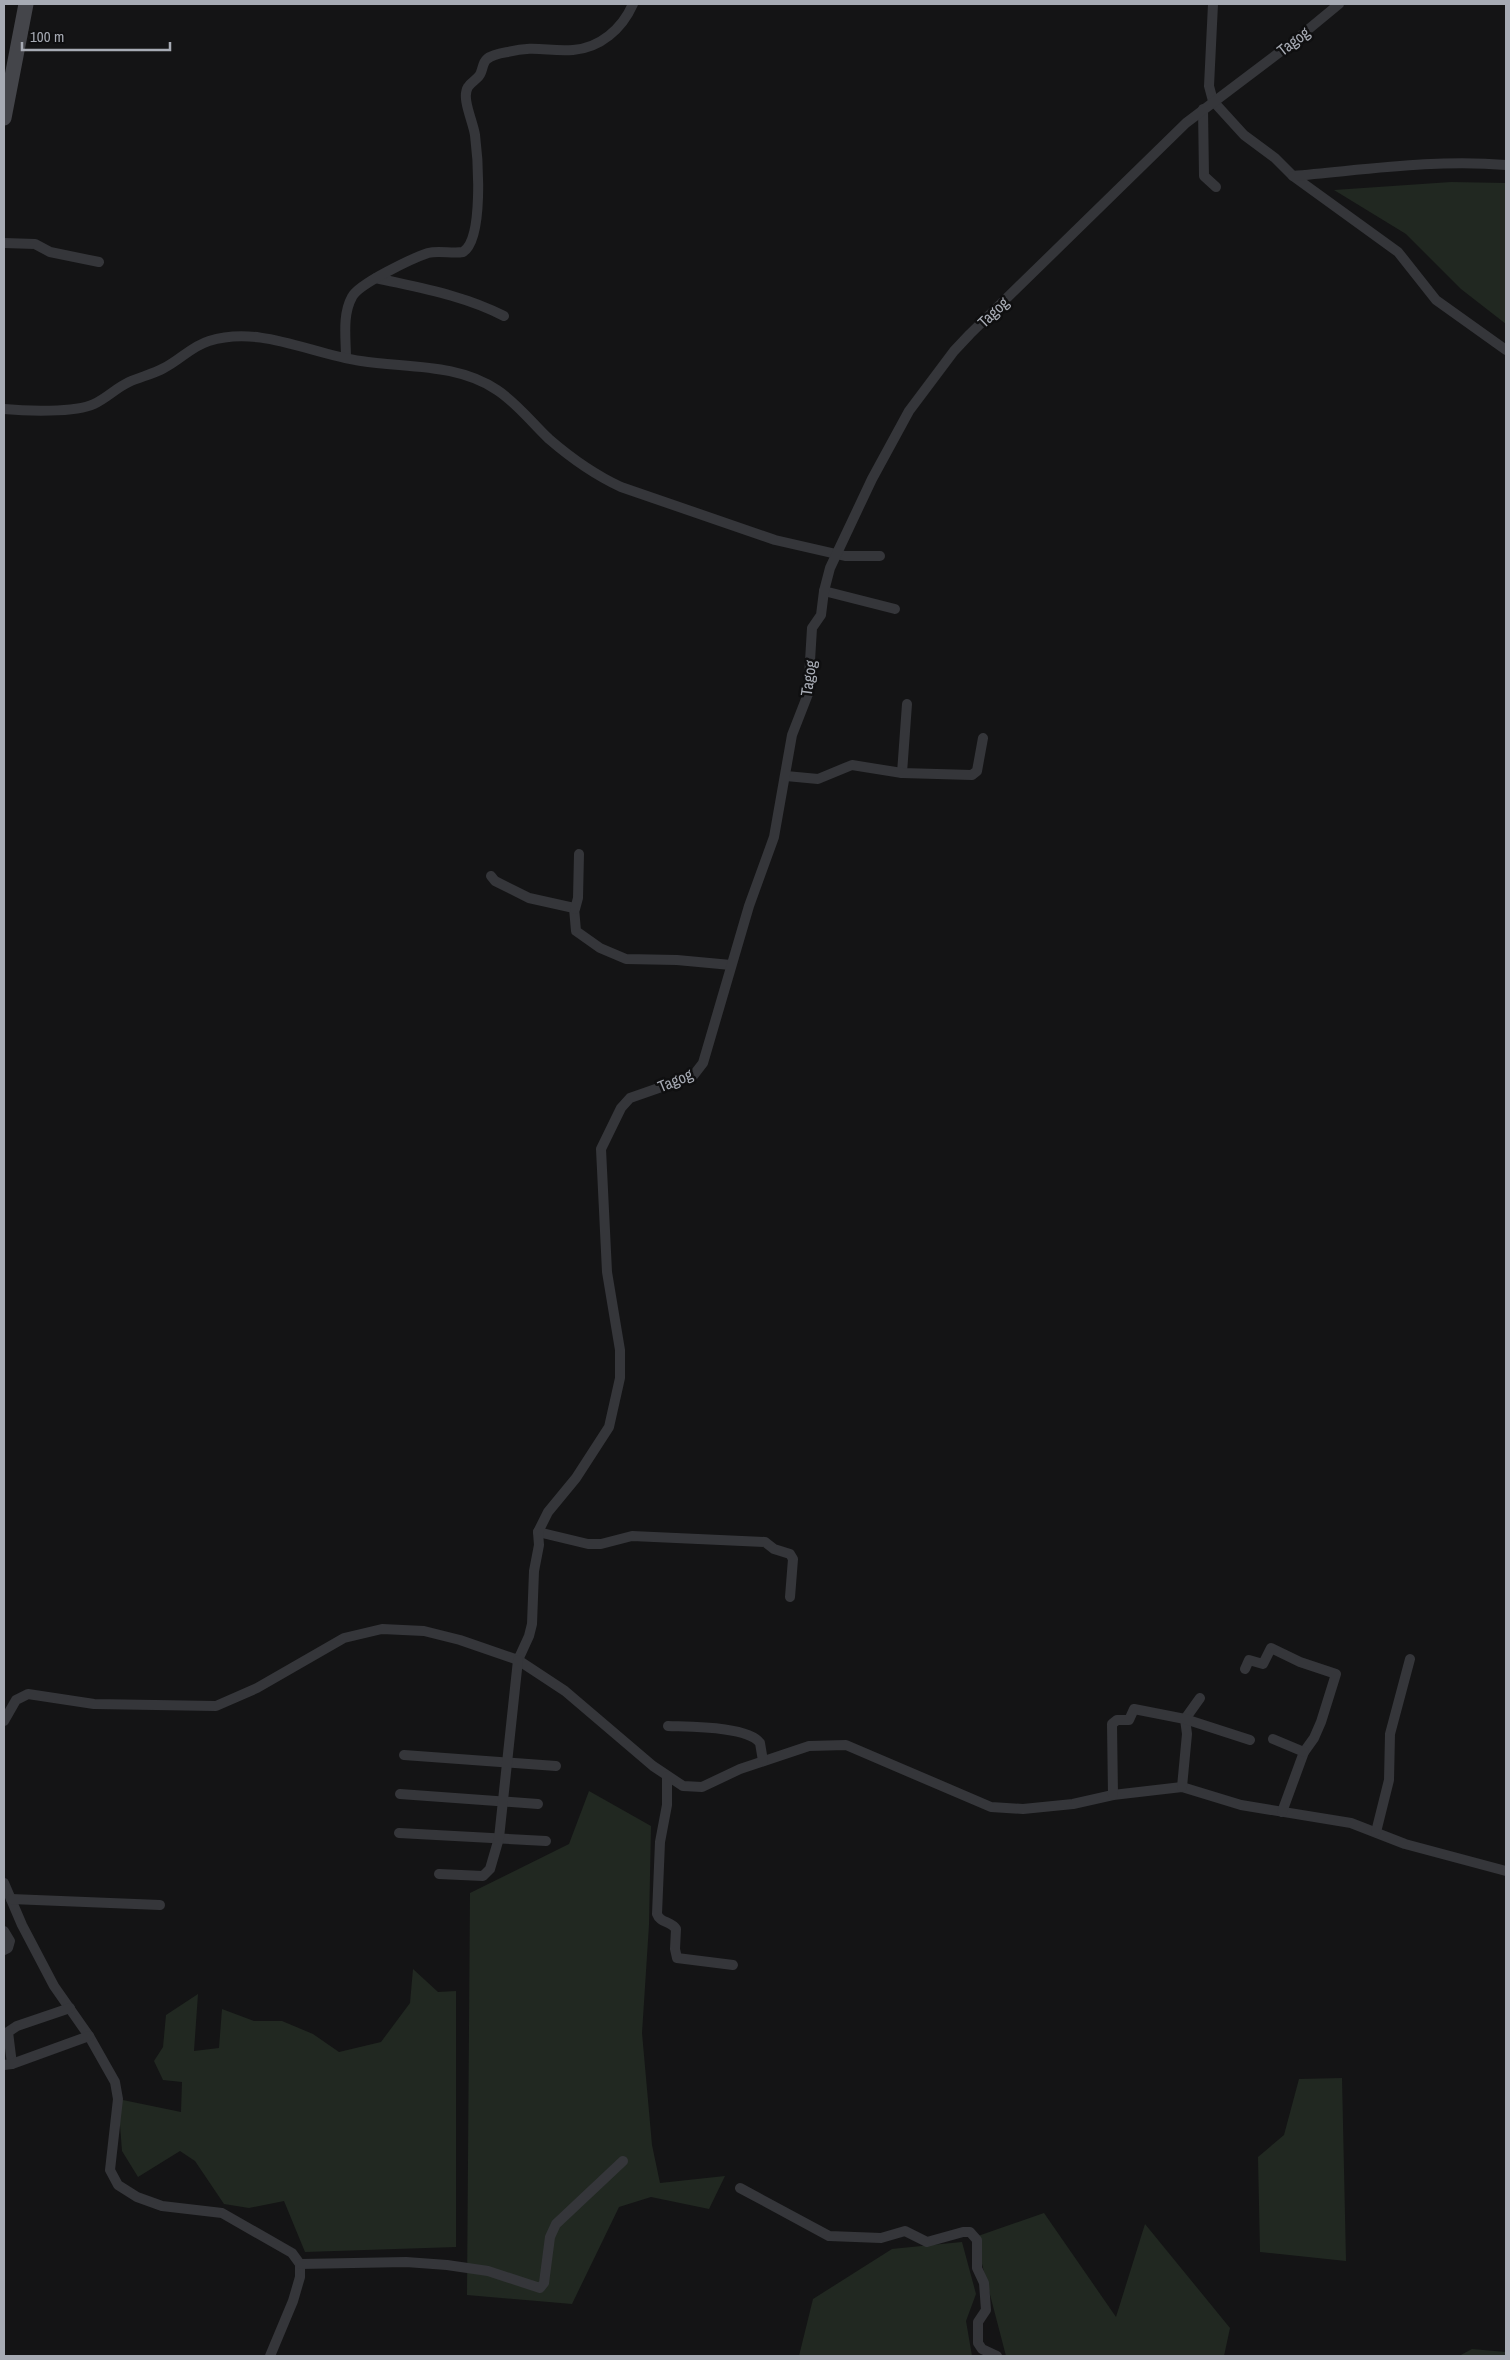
<svg xmlns="http://www.w3.org/2000/svg" width="1510" height="2360" viewBox="0 0 1510 2360" font-family="'Archivo Narrow',sans-serif">
  <style>
    .green { fill: #212821 }
    .lines { fill: none; stroke-linecap: round; stroke-linejoin: round }
    .street { stroke: #35363a; stroke-width: 10 }
    .secondary { stroke: #44454a; stroke-width: 15 }
    .labels { text-anchor: middle; stroke-width: 5; stroke-linejoin: round; paint-order: stroke }
    .street-label { font-size: 16px; fill: #a7abb4; stroke: #0f0f10 }
  </style>
  <rect width="100%" height="100%" fill="#141415"/>
  <g class="green">
    <polygon points="1451,182 1506,183 1506,324 1461,289 1406,234 1334,190"/>
    <polygon points="589,1791 651,1826 649,1925 642,2033 652,2145 660,2183 725,2176 709,2209 651,2197 619,2207 572,2304 467,2295 470,1893 569,1844"/>
    <polygon points="413,1969 438,1992 456,1991 456,2247 305,2252 284,2201 249,2208 224,2204 195,2161 180,2151 138,2177 122,2151 118,2099 181,2112 182,2082 163,2080 154,2061 163,2047 166,2015 198,1994 194,2051 219,2048 222,2009 254,2021 282,2021 313,2034 339,2052 381,2042 410,2003"/>
    <polygon points="1342,2078 1346,2261 1260,2252 1258,2157 1284,2135 1299,2079"/>
    <polygon points="1044,2213 1116,2317 1145,2224 1230,2328 1224,2356 1006,2356 975,2237"/>
    <polygon points="962,2242 976,2294 966,2321 972,2356 799,2356 813,2299 892,2249"/>
    <polygon points="1472,2349 1506,2352 1506,2356 1459,2356"/>
  </g>
  <g class="lines">
    <g class="street">
      <polyline points="1213,4 1209,86 1213,101 1244,135 1275,158 1293,176 1398,252 1436,300 1506,350"/>
      <polyline points="1203,109 1204,176 1216,187"/>
      <path d="M1293,176C1365,170 1434,159 1506,165"/>
      <polyline points="4,243 35,244 50,252 99,262"/>
      <path d="M376,278C420,288 463,295 504,316"/>
      <path d="M346,358C346,339 342,315 352,297C358,284 413,258 428,253C439,250 452,254 463,252C484,239 478,158 475,135C473,121 461,98 468,87C471,82 476,80 479,76C483,71 482,63 487,59C493,54 502,53 508,52C535,45 549,52 573,50C600,48 622,29 633,4"/>
      <path d="M4,409C25,411 75,413 94,404C107,398 116,388 129,382C140,377 153,374 164,368C180,360 192,346 209,341C260,325 311,354 361,361C406,368 457,363 497,390C517,403 532,423 549,439C571,458 595,475 621,487L775,540L845,556H880"/>
      <polyline points="824,591 895,609"/>
      <polyline points="902,773 907,704"/>
      <polyline points="786,776 818,779 852,765 902,773 972,775 977,771 983,738"/>
      <polyline points="491,876 495,881 529,898 574,908 576,931 600,948 626,959 677,960 731,965"/>
      <polyline points="575,909 578,898 579,854"/>
      <polyline points="538,1532 588,1544 601,1544 632,1536 765,1542 774,1549 790,1554 793,1559 790,1597"/>
      <polyline points="518,1660 565,1691 653,1766 683,1786 702,1787 740,1769 809,1746 846,1745 991,1807 1023,1809 1073,1804 1113,1795 1182,1787 1241,1805 1351,1823 1405,1844 1506,1871"/>
      <polyline points="1245,1669 1249,1660 1263,1664 1271,1648 1300,1662 1336,1674 1321,1722 1314,1738 1304,1752 1282,1812"/>
      <polyline points="4,1721 16,1700 28,1694 94,1704 216,1706 257,1688 344,1638 382,1629 424,1631 460,1640 518,1660 529,1636 532,1624 534,1571 539,1545 538,1532 548,1512 576,1478 609,1427 620,1378 620,1350 607,1272 601,1149 621,1108 630,1098 693,1076 703,1063 749,906 774,837 792,735 808,694 812,628 821,615 824,591 830,568 872,479 909,411 954,351 970,334 1186,123 1293,42 1339,4"/>
      <path d="M668,1726C688,1727 748,1726 760,1743L763,1761"/>
      <polyline points="1273,1739 1304,1752"/>
      <polyline points="404,1755 556,1766"/>
      <path d="M667,1776V1805L660,1842L657,1914C660,1923 671,1921 676,1929L675,1949L677,1958L733,1965"/>
      <polyline points="1182,1787 1187,1734 1185,1719 1200,1698"/>
      <polyline points="400,1794 538,1804"/>
      <polyline points="1113,1795 1112,1724 1117,1720 1129,1720 1134,1709 1185,1719 1250,1740"/>
      <polyline points="1376,1832 1389,1780 1390,1734 1410,1659"/>
      <polyline points="399,1833 546,1841"/>
      <polyline points="439,1874 483,1876 490,1869 499,1838 518,1660"/>
      <polyline points="4,1883 22,1925 54,1986 89,2036 115,2082 118,2099 110,2170 118,2185 137,2197 162,2206 222,2213 292,2253 300,2264 300,2277 293,2301 270,2356"/>
      <polyline points="11,1899 160,1905"/>
      <polyline points="4,1931 10,1941 8,1948 4,1950"/>
      <polyline points="12,2064 8,2032 17,2026 70,2008"/>
      <polyline points="4,2065 12,2064 89,2036"/>
      <polyline points="740,2188 829,2236 881,2238 905,2231 927,2242 963,2232 970,2232 977,2240 977,2268 984,2283 986,2310 978,2322 978,2343 982,2349 997,2356"/>
      <polyline points="300,2264 406,2262 447,2265 488,2271 540,2288 544,2283 550,2237 556,2224 623,2161"/>
    </g>
    <polyline class="secondary" points="4,118 26,4"/>
  </g>
  <g class="labels">
    <g class="street-label">
      <text transform="translate(1293 41) rotate(-38)" y="6">Tagog</text>
      <text transform="translate(993 312) rotate(-44)" y="6">Tagog</text>
      <text transform="translate(808 678) rotate(-82)" y="6">Tagog</text>
      <text transform="translate(675 1080) rotate(-23)" y="6">Tagog</text>
    </g>
  </g>
  <rect width="1510" height="2360" fill="none" stroke="#a7abb4" stroke-width="10"/>
  <path d="M22 42v8h148v-8" fill="none" stroke="#a7abb4" stroke-width="2.5"/>
  <text x="30" y="42" font-size="15" fill="#a7abb4" stroke="#0f0f10" stroke-width="4" paint-order="stroke">100 m</text>
</svg>
